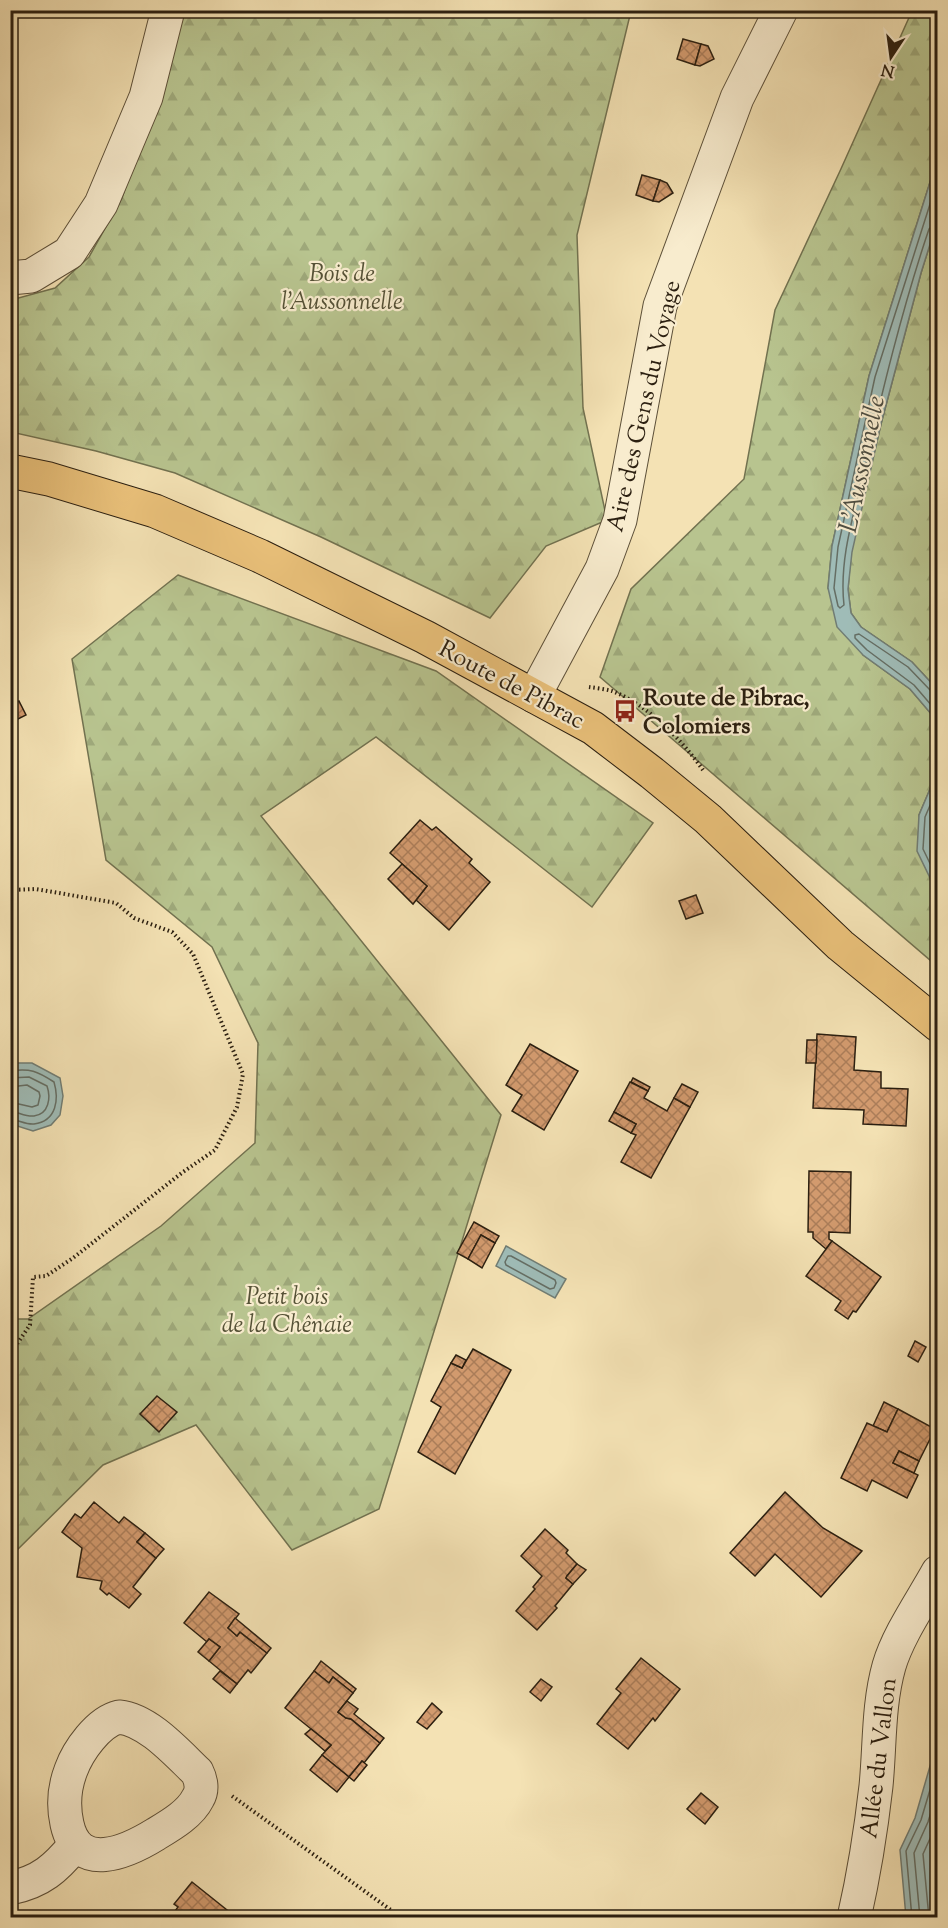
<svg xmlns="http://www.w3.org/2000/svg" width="948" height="1928" viewBox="0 0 948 1928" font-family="'Sorts Mill Goudy',serif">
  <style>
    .forest { fill: url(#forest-firs); stroke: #727250; stroke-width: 1.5 }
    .water { fill: #9fbcb7; stroke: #717d74; stroke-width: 1.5 }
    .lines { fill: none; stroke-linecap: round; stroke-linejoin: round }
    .shore { stroke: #656e64; stroke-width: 1.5 }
    .building { fill: url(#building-cross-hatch); stroke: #2b1f10; stroke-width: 1.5 }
    .minor-casing { stroke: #5d5039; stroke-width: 35 }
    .major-casing { stroke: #2b1f10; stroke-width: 35 }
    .path { stroke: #2b1f10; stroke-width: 4; stroke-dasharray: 1.5 3; stroke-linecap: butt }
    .minor { stroke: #f8ecce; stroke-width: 33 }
    .major { stroke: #eac17a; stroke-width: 33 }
    .labels { text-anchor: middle; stroke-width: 4.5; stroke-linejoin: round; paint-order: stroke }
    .park-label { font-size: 24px; font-style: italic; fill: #555136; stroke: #f8ecce }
    .street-label { font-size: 24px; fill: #2b1f10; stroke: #f8ecce }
    .poi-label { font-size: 24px; font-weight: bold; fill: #2b1f10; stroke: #f8ecce; text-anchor: start }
    .water-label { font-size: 26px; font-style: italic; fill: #4e4e42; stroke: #f8ecce }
  </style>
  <defs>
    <pattern id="forest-firs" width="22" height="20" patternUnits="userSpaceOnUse" patternTransform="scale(1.5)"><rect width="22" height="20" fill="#b8c48f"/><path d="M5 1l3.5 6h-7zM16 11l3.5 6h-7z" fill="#9ea87a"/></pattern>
    <pattern id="building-cross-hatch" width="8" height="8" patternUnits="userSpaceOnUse" patternTransform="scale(1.5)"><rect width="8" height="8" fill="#d29a6e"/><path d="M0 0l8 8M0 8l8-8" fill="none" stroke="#ab7d59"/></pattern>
  </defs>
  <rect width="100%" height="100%" fill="#f4e2b4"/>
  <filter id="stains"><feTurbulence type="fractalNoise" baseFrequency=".00333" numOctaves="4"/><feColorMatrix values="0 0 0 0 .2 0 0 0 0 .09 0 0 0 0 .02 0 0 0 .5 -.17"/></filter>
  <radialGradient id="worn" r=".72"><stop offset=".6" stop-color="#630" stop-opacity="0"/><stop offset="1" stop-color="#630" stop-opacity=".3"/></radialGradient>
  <g class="forest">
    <polygon points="178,11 631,11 577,235 583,408 607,520 546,546 490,618 321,537 175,473 96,451 11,432 11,300 55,288 89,257 122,198 155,99"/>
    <polygon points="912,11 937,11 937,160 869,376 832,546 828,588 863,655 910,689 933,716 937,735 937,760 933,782 919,815 934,886 937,890 937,966 600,677 631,589 744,479 775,310 840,171"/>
    <polygon points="937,222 937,689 912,662 861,627 851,613 848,589 851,552 881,424 921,273"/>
    <polygon points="178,575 436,671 653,823 592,907 376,737 261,816 501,1115 379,1509 292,1550 196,1425 103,1465 11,1556 11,1319 28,1319 161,1226 255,1143 258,1043 212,947 106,860 72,659"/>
  </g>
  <g class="water">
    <polygon points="937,160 937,222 921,273 881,424 852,552 848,589 851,613 861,627 912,662 937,689 937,735 933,716 910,689 863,655 837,627 828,588 832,546 869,376"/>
    <polygon points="937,760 938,816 935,841 937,846 937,890 934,886 917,851 919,815 933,782"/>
    <polygon points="15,1063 32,1063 60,1078 63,1096 60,1115 51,1125 33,1131 11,1124 11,1067"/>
    <polygon points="506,1246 566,1279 555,1298 496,1266"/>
    <polygon points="937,1742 937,1917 906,1917 900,1850 915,1818"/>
  </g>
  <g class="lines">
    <g class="shore">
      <path d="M938,179L875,377L838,547L834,588L838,606L840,608L844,605C839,561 853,517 863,475C882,392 902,309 929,229L933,225H938"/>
      <polyline points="938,692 931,691 908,667 859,634 855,635 855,638 867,650 914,685 938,713"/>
      <polyline points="938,787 925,817 923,849 938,880"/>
      <path d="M10,1071C30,1068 37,1071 54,1082C59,1099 57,1121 34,1124C27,1125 18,1120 10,1119"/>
      <path d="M10,1078L29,1077L47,1086C51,1098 49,1114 34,1116C26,1117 18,1112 10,1111"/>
      <polyline points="10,1087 27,1085 39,1092 40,1096 38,1105 32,1107 10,1102"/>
      <polygon points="508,1256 511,1256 555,1280 556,1283 554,1288 550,1289 506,1265 505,1262"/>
      <polyline points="912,1918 906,1851 921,1820 938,1763"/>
      <polyline points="920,1918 914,1853 928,1822 938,1789"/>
      <polyline points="929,1918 923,1854 938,1821"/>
    </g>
  </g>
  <g class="building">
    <polygon points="683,39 701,44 695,65 677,59"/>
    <polygon points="701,44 708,46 714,59 700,66 695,65"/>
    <polygon points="642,175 660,180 653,201 636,195"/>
    <polygon points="660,180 667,183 673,193 659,202 653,201"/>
    <polygon points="19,701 26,715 16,720 10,709 10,705"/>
    <polygon points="420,820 432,830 436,827 472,859 469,863 490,882 449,930 416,900 427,886 390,853"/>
    <polygon points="402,864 427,886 413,904 388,879"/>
    <polygon points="696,895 703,913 686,919 679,901"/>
    <polygon points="817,1034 856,1037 854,1070 881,1072 881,1088 908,1089 906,1126 863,1124 864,1110 813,1108"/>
    <polygon points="807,1040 817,1040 816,1063 806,1063"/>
    <polygon points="530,1044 578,1071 544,1130 512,1111 522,1095 506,1085"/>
    <polygon points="633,1078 650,1087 648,1091 631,1082"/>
    <polygon points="630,1082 648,1091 644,1098 667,1111 674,1098 690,1107 651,1178 621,1162 636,1135 631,1133 636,1124 614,1112"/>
    <polygon points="682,1084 698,1092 690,1107 674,1098"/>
    <polygon points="614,1112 636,1124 631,1133 609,1121"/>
    <polygon points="809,1171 851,1172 850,1233 829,1232 829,1239 832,1241 826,1249 813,1238 813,1232 808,1232"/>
    <polygon points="474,1222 499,1236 495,1243 481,1235 468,1259 457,1253"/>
    <polygon points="481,1235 495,1243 482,1268 468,1259"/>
    <polygon points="832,1241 881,1277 856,1312 853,1311 848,1319 835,1310 841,1301 806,1276"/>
    <polygon points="915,1341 926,1347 918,1362 908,1356"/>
    <polygon points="473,1349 511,1370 455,1474 418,1452 441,1407 431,1401 451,1363 462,1368"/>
    <polygon points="456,1355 466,1360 462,1368 451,1363"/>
    <polygon points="157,1396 177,1412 159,1432 140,1414"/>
    <polygon points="884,1402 898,1409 887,1432 873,1426"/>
    <polygon points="898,1409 935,1429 919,1461 899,1451 893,1463 918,1475 907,1498 872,1480 867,1491 841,1478 867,1423 887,1432"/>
    <polygon points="899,1451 919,1461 914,1473 893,1463"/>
    <polygon points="785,1492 823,1528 862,1551 821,1597 775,1554 755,1576 730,1553"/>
    <polygon points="94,1502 119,1523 124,1517 145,1533 137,1542 156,1558 133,1587 141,1594 129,1608 109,1593 107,1595 100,1589 102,1581 77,1577 82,1548 62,1532 75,1514 81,1518"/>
    <polygon points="545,1529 568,1550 566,1553 577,1564 567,1576 566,1578 573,1584 555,1606 557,1608 537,1630 516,1611 535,1589 533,1587 542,1576 521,1556"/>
    <polygon points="145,1533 164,1549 156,1558 137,1542"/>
    <polygon points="577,1564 586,1570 573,1584 566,1578 567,1576"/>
    <polygon points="209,1592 239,1614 228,1628 237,1636 240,1632 267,1653 251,1673 248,1670 237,1684 209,1661 220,1647 209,1639 207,1642 184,1623"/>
    <polygon points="235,1618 271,1648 267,1653 240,1632 237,1636 228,1628"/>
    <polygon points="209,1639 220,1647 209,1661 198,1652"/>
    <polygon points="641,1658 680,1689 655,1721 653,1718 628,1749 597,1724 621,1693 616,1689"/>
    <polygon points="321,1661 356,1689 353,1693 333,1677 329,1683 314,1671"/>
    <polygon points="220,1671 237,1684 230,1693 213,1679"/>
    <polygon points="314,1671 329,1683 333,1677 353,1693 338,1712 346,1718 351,1719 380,1743 364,1763 362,1761 349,1777 322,1755 331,1745 285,1708"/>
    <polygon points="541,1679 552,1687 541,1701 530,1692"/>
    <polygon points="347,1701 358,1709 354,1714 384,1738 380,1743 351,1719 346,1718 338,1712"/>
    <polygon points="432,1703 442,1712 427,1729 417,1722"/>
    <polygon points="311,1729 331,1745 325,1751 305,1734"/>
    <polygon points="322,1755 349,1777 337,1792 310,1770"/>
    <polygon points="362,1761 367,1765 354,1781 349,1777"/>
    <polygon points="701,1793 718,1807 705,1824 687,1809"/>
    <polygon points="192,1882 237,1918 170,1918 178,1907 174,1904"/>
  </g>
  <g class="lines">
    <g class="minor-casing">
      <g id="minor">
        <polyline points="10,278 31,276 69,253 101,204 146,97 168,10"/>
        <polyline points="534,696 602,569 620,520 660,306 737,98 781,10"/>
        <path d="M119,1717C148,1720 176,1752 197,1772C201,1780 203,1790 198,1798C190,1814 171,1825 156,1834C127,1852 78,1874 67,1824C63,1806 64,1788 71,1770C78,1751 98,1722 119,1717Z"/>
        <path d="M10,1888C41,1882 56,1868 75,1845"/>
        <path d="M854,1918C864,1874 871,1830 876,1786C880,1746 878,1705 889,1666C898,1635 922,1601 938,1572"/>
      </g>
    </g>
    <g class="major-casing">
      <polyline id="major" points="10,471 49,479 155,511 260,556 425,637 593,728 652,773 708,819 840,945 938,1025"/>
    </g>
    <g class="path">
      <path d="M589,687C596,688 605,689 612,691C647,704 682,740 703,770"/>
      <polyline points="10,890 36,889 116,903 134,918 172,932 193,954 243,1074 237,1107 215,1150 183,1172 73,1258 46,1276 33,1277 30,1325 10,1354"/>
      <polyline points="232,1796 402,1918"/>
    </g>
    <use href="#minor" class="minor"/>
    <use href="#major" class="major"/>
  </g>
  <defs>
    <g id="bus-bare" transform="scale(1.8)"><path d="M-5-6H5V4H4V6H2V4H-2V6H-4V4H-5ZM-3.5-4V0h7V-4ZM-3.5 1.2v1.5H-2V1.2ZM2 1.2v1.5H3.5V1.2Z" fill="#8f2418" stroke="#f8ecce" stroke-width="2.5" paint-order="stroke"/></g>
  </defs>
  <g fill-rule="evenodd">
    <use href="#bus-bare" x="625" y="711"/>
  </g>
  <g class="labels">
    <g class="park-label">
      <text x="342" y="281">Bois de<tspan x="342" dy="28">l'Aussonnelle</tspan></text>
      <text x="287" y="1304">Petit bois<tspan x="287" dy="28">de la Chênaie</tspan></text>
    </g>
    <g class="street-label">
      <text transform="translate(643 406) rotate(-77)" y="8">Aire des Gens du Voyage</text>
      <text transform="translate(512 684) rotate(28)" y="8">Route de Pibrac</text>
      <text transform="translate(878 1758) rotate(-83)" y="8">Allée du Vallon</text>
    </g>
    <g class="poi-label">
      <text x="643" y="705">Route de Pibrac,<tspan x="643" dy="28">Colomiers</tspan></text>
    </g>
    <g class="water-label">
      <text transform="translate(861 464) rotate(-78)" y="9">L'Aussonnelle</text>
    </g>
  </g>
  <rect width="948" height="1928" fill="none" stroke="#f4e2b4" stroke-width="36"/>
  <rect x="12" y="12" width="924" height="1904" fill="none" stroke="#2b1f10" stroke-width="3"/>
  <rect x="18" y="18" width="912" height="1892" fill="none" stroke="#2b1f10" stroke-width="1.5"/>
  <g transform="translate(891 57) rotate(193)" stroke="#f8ecce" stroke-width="4.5" paint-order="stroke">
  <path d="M0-4.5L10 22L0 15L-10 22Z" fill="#2b1f10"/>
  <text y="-9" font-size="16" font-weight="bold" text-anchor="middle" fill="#2b1f10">N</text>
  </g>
  <rect width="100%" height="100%" filter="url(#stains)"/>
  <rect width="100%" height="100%" fill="url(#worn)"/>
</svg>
